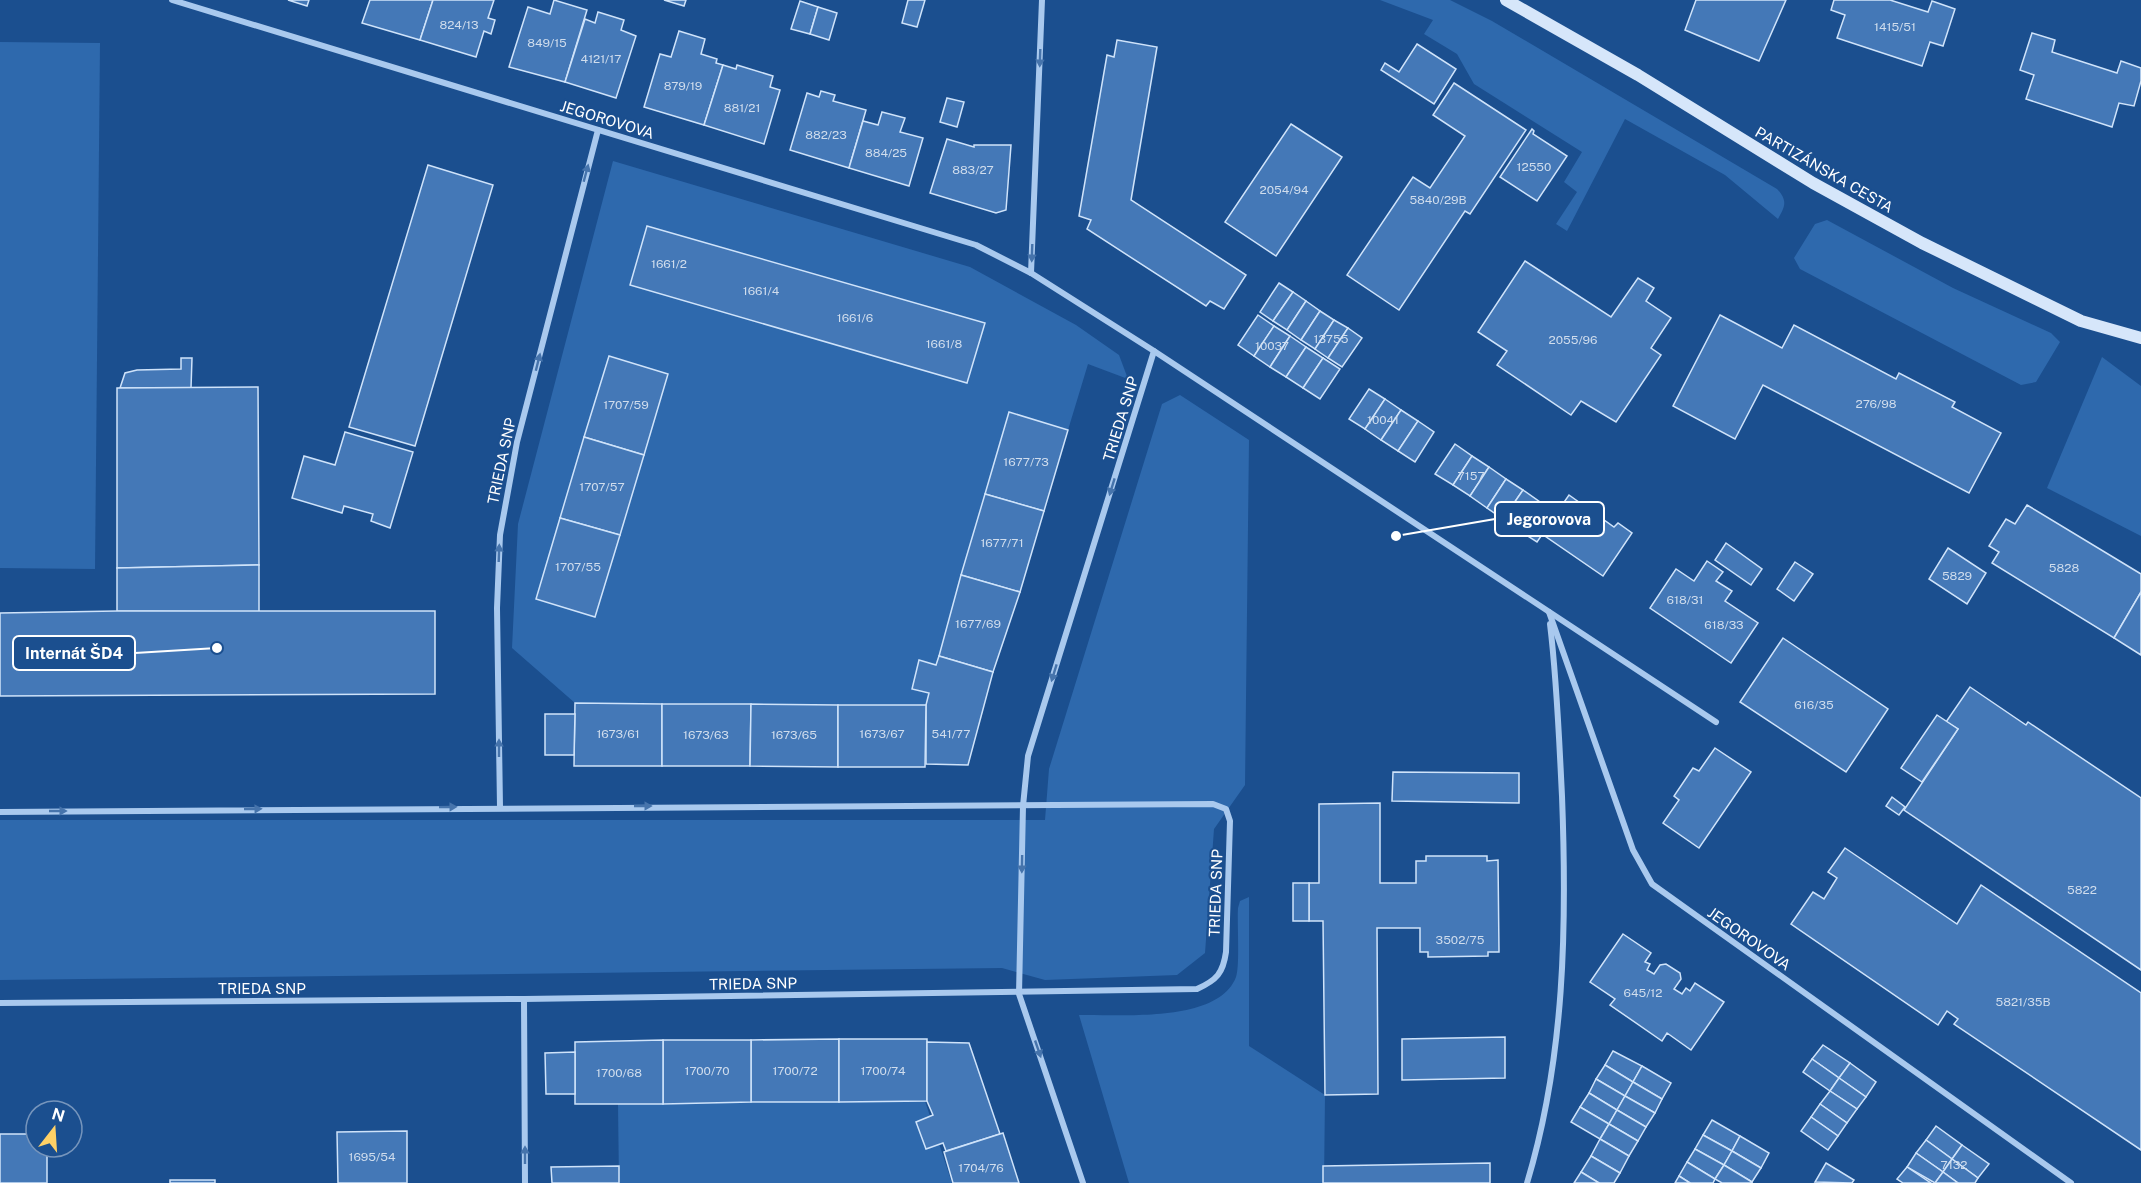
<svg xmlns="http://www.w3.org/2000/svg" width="2141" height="1183" viewBox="0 0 2141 1183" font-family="'Public Sans',sans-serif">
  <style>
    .green { fill: #2e69ad }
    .building { fill: #4478b7; stroke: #cfe3fa; stroke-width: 1.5 }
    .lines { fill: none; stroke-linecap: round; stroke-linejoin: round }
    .street { stroke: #a9c9ee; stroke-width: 6 }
    .secondary { stroke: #d6e6fa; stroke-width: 12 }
    .oneway { fill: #4674ac }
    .labels { text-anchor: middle; stroke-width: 4.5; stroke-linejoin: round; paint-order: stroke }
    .number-label { font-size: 12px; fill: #d0dded }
    .street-label { font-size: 15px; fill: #fff; stroke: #1b4f8f }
    .leader { fill: none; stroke: #fff; stroke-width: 2 }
    .callout-dot { fill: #fff; stroke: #1b4f8f; stroke-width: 2 }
    .callout { fill: #1b4f8f; stroke: #fff; stroke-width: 2 }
    .callout-label { font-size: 16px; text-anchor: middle; font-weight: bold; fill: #fff }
  </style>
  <rect width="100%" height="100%" fill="#1b4f8f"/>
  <g class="green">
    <path d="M1380,0H1450L1492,21L1777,189C1788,201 1785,206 1778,219L1725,175L1625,119L1567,231L1556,224L1577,192L1564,182L1582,152L1474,84L1457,54L1424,34L1433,20Z"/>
    <polygon points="0,42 100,43 95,569 0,568"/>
    <polygon points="613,161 970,267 1076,325 1119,355 1128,379 1088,364 1068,430 1009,413 926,705 575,703 512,648 518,524"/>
    <polygon points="1827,220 1953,288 2051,333 2060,342 2036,382 2021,385 1800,269 1794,258 1815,224"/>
    <polygon points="2102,357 2141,386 2141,536 2047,488"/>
    <polygon points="1180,395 1249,440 1245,785 1214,829 1205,953 1177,975 1045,980 1002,968 0,980 0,820 1045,820 1049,769 1162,404"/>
    <path d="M1249,897V1046L1325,1095L1324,1183H1129L1079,1015C1119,1014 1218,1024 1236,977C1240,966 1237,923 1238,908L1240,901Z"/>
    <polygon points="925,1101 952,1183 619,1183 618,1104"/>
  </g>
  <g class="building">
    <polygon points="288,0 309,0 307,6"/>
    <polygon points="370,0 433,0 420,40 362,23"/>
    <polygon points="433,0 494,0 488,18 495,20 491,34 484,31 476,57 420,40"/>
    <polygon points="554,0 587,10 565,82 509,67 528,7 550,14"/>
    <polygon points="664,0 686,0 684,6"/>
    <polygon points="908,0 925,0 917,27 902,23"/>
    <polygon points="1696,0 1786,0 1759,61 1685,30"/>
    <polygon points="1834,0 1890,0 1928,12 1932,1 1955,9 1943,46 1930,42 1922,66 1837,38 1845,15 1831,10"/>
    <polygon points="800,1 818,7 810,34 791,29"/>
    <polygon points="818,7 837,13 829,40 810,34"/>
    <polygon points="598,12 624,20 621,30 636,36 616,98 565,82 585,19 595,23"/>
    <polygon points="679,31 705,39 701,54 717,59 716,63 723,65 704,125 644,107 660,54 671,57"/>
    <polygon points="2032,33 2055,40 2052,52 2117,73 2121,61 2141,68 2141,81 2134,106 2119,103 2112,127 2026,99 2034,75 2020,70"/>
    <polygon points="1117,40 1157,47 1131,200 1246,275 1224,309 1210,301 1206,306 1087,229 1091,220 1079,216 1107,55 1114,57"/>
    <polygon points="1417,44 1456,69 1434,104 1381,70 1385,63 1399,72"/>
    <polygon points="723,65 736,69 737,65 773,76 770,87 780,90 764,144 704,125"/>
    <polygon points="1454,83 1526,130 1470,214 1465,211 1399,310 1347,275 1413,177 1430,188 1465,136 1433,115"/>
    <polygon points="821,91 835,95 833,101 866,110 849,168 790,150 807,93 819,97"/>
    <polygon points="947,98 964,102 957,127 940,122"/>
    <polygon points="882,112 905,118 900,132 923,138 909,186 849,168 863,121 878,125"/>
    <polygon points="1291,124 1342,157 1276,256 1225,222"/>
    <polygon points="1532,129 1534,131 1533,134 1567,156 1537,201 1500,177"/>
    <polygon points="947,139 974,147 974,145 1011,145 1006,210 996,213 930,193"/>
    <polygon points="428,165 493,185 415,446 349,427"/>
    <polygon points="647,226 985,323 967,383 630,285"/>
    <polygon points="1525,261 1611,317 1638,278 1654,288 1646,301 1671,318 1651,348 1661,355 1616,422 1581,401 1571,415 1497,365 1507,351 1478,332"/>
    <polygon points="1279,283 1293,292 1273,321 1260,312"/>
    <polygon points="1293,292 1306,301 1287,330 1273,321"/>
    <polygon points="1306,301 1320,311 1301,340 1287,330"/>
    <polygon points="1320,311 1334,320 1315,349 1301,340"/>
    <polygon points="1258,315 1274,326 1254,356 1238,345"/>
    <polygon points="1720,315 1782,348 1794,325 1896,379 1899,373 1955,402 1952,407 2001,433 1969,493 1763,385 1735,439 1673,406"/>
    <polygon points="1334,320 1348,328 1328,358 1315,349"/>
    <polygon points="1274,326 1290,336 1270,367 1254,356"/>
    <polygon points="1348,328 1362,338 1342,367 1328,358"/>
    <polygon points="1290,336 1306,347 1286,377 1270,367"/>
    <polygon points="1306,347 1323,358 1303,388 1286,377"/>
    <polygon points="609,356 668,374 644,455 584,437"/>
    <polygon points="181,358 192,358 191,388 120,388 125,373 137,370 181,369"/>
    <polygon points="1323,358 1340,369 1320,399 1303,388"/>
    <polygon points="258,387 259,565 117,568 117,388"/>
    <polygon points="1369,389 1385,399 1365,429 1349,419"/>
    <polygon points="1385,399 1401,410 1381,440 1365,429"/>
    <polygon points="1401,410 1418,421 1398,451 1381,440"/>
    <polygon points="1009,412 1068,430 1044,511 985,494"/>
    <polygon points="1418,421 1434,432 1415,462 1398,451"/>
    <polygon points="345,432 413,452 390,528 371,521 373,514 344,506 342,513 292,498 304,456 335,465"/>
    <polygon points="584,437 644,455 620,535 560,518"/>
    <polygon points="1455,444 1472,456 1453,485 1435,474"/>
    <polygon points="1472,456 1489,467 1470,496 1453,485"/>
    <polygon points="1489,467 1506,479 1487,508 1470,496"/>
    <polygon points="1506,479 1523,490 1503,519 1487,508"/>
    <polygon points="1523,490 1540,502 1520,531 1503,519"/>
    <polygon points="985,494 1044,511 1020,592 961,575"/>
    <polygon points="1569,495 1614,527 1618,523 1632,533 1603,576 1542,534"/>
    <polygon points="1540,502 1557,513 1537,542 1520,531"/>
    <polygon points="2027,505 2141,574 2141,592 2114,638 1992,563 1999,552 1989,546 2006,519 2015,524"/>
    <polygon points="560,518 620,535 595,617 536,599"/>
    <polygon points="1726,543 1762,569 1751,585 1715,560"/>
    <polygon points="1948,548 1986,573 1967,604 1929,579"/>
    <polygon points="1707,561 1723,572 1716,581 1732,591 1725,601 1758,623 1731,663 1650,608 1676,569 1694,581"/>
    <polygon points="1795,562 1813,574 1794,601 1777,589"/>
    <polygon points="259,565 259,612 117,611 117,568"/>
    <polygon points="961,575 1020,592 993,672 939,656"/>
    <polygon points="2141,592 2141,655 2114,638"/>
    <polygon points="117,611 435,611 435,694 0,696 0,613"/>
    <polygon points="1783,638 1888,709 1846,772 1740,702"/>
    <polygon points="939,656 993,672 968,765 926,764 926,705 929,693 912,689 919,660 936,665"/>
    <polygon points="1970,687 2026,725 2028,722 2141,798 2141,970 1904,810 1958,729 1946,722"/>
    <polygon points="575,703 662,704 662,766 574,766"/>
    <polygon points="662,704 751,704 750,766 662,766"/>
    <polygon points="751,704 838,705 838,767 750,766"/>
    <polygon points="838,705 926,705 925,767 838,767"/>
    <polygon points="545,714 575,714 574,755 545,755"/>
    <polygon points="1937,715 1958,729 1922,782 1901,768"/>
    <polygon points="1715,748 1751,772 1699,848 1663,823 1679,800 1674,796 1693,768 1699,771"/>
    <polygon points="1393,772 1519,773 1519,803 1392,801"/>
    <polygon points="1892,797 1905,807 1899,815 1886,806"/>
    <polygon points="1380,803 1380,883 1416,883 1416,861 1426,861 1426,856 1487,856 1487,861 1498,860 1499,952 1488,952 1488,956 1428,957 1428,952 1420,952 1420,928 1377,928 1378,1094 1325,1095 1323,921 1309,921 1309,883 1319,883 1319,804"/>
    <polygon points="1845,848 1957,924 1981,885 2141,993 2141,1150 1954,1024 1958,1019 1947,1011 1938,1025 1791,924 1813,892 1824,899 1837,878 1828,872"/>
    <rect x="1293" y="883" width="16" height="38"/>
    <polygon points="1623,934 1651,953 1645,962 1650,964 1647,970 1654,974 1660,965 1666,964 1680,973 1681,979 1674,989 1682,994 1686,988 1690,991 1695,983 1724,1002 1691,1050 1667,1033 1662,1041 1610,1005 1615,999 1590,982"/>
    <polygon points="1505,1037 1505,1078 1402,1080 1402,1039"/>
    <polygon points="839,1039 839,1102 751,1102 751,1040"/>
    <polygon points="839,1039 927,1039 927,1101 839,1102"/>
    <polygon points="663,1040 751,1040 751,1102 663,1104"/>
    <polygon points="663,1040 663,1104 575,1104 575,1042"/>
    <polygon points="927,1042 969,1043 1000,1134 946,1151 943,1143 926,1149 916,1122 933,1115 927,1101"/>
    <polygon points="1823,1045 1850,1063 1839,1078 1812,1059"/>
    <polygon points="1613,1051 1642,1066 1633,1082 1605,1065"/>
    <polygon points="575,1052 575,1094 546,1094 545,1053"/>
    <polygon points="1812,1059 1839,1078 1830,1091 1803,1072"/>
    <polygon points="1850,1063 1876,1082 1866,1097 1839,1078"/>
    <polygon points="1605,1065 1633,1082 1625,1096 1596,1079"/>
    <polygon points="1642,1066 1671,1083 1662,1099 1633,1082"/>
    <polygon points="1839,1078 1866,1097 1857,1109 1830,1091"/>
    <polygon points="1596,1079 1625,1096 1617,1110 1589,1093"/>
    <polygon points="1633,1082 1662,1099 1655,1113 1625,1096"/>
    <polygon points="1830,1091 1857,1109 1847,1123 1820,1104"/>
    <polygon points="1589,1093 1617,1110 1609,1124 1580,1107"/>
    <polygon points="1625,1096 1655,1113 1646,1127 1617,1110"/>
    <polygon points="1820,1104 1847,1123 1838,1136 1811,1117"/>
    <polygon points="1580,1107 1609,1124 1600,1139 1571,1122"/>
    <polygon points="1617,1110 1646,1127 1638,1141 1609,1124"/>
    <polygon points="1811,1117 1838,1136 1828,1150 1801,1131"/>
    <polygon points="1712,1120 1740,1136 1732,1151 1703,1135"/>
    <polygon points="1609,1124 1638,1141 1629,1156 1600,1139"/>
    <polygon points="1936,1126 1962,1145 1952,1159 1926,1140"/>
    <polygon points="407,1131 407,1183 338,1183 337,1132"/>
    <polygon points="1003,1133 1019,1183 953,1183 944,1152"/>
    <polygon points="0,1134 36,1134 36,1147 47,1147 47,1183 0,1183"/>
    <polygon points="1703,1135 1732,1151 1724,1165 1695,1149"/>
    <polygon points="1740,1136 1769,1153 1761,1168 1732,1151"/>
    <polygon points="1600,1139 1629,1156 1620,1173 1591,1156"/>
    <polygon points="1926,1140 1952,1159 1943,1172 1916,1153"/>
    <polygon points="1962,1145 1989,1164 1978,1178 1952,1159"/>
    <polygon points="1695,1149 1724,1165 1715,1179 1687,1162"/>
    <polygon points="1732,1151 1761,1168 1752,1182 1724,1165"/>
    <polygon points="1916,1153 1943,1172 1935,1183 1907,1167"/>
    <polygon points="1591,1156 1620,1173 1614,1183 1599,1183 1581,1172"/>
    <polygon points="1952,1159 1978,1178 1975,1183 1958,1183 1943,1172"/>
    <polygon points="1687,1162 1715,1179 1713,1183 1690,1183 1679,1176"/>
    <polygon points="1490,1163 1490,1183 1323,1183 1323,1166"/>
    <polygon points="1826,1163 1854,1180 1852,1183 1815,1182"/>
    <polygon points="1724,1165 1752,1182 1752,1183 1722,1183 1715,1179"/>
    <polygon points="619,1166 619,1183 552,1183 551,1167"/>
    <polygon points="1907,1167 1931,1183 1903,1183 1897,1179"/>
    <polygon points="1581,1172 1599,1183 1574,1183"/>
    <polygon points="1943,1172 1958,1183 1935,1183"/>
    <polygon points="1679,1176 1690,1183 1675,1183"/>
    <rect x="170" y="1180" width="45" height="3"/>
  </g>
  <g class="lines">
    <g class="street">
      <polyline points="172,0 976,245 1031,273 1154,351 1716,722"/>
      <polyline points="1031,273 1042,0"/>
      <polyline points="1549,612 1633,850 1652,884 2071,1183"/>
      <polyline points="500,807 497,608 500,535 517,442 598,130"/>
      <path d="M0,812L1213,804L1226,809L1230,821L1226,952C1223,973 1217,980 1197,989L524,999L0,1003"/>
      <polyline points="524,999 525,1183"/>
      <polyline points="1083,1183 1019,994 1023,806 1028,756 1154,351"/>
      <path d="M1527,1183C1565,1057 1567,926 1562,796C1559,738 1557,681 1550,624"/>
    </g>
    <polyline class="secondary" points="1506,0 1638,75 1813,183 1922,243 2081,321 2141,338"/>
  </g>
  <defs><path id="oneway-solid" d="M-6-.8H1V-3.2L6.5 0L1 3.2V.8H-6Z" transform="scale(1.5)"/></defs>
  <g class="oneway">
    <use href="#oneway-solid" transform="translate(1040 58) rotate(92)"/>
    <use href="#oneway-solid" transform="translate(586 173) rotate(-75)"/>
    <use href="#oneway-solid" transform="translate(1032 253) rotate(92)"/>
    <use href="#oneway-solid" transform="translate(538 362) rotate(-76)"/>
    <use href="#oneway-solid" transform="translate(1112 487) rotate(107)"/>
    <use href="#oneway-solid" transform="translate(499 553) rotate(-88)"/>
    <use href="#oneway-solid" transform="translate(1054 673) rotate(107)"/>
    <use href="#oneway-solid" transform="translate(499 748) rotate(-90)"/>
    <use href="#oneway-solid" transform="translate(643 806)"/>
    <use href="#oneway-solid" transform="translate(448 807) rotate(-1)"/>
    <use href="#oneway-solid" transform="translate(253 809) rotate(-1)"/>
    <use href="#oneway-solid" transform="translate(58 811)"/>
    <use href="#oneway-solid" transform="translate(1022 864) rotate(91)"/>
    <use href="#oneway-solid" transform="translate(1038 1049) rotate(71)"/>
    <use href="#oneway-solid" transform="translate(525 1155) rotate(-90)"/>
  </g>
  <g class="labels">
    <g class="number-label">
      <text x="459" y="29">824/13</text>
      <text x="1895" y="31">1415/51</text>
      <text x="547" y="47">849/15</text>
      <text x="601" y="63">4121/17</text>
      <text x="683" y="90">879/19</text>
      <text x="742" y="112">881/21</text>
      <text x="826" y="139">882/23</text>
      <text x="886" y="157">884/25</text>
      <text x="1534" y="171">12550</text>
      <text x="973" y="174">883/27</text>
      <text x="1284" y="194">2054/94</text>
      <text x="1438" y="204">5840/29B</text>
      <text x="669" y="268">1661/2</text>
      <text x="761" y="295">1661/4</text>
      <text x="855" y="322">1661/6</text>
      <text x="1331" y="343">13755</text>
      <text x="1573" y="344">2055/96</text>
      <text x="944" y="348">1661/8</text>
      <text x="1272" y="350">10037</text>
      <text x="1876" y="408">276/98</text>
      <text x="626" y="409">1707/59</text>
      <text x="1383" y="424">10041</text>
      <text x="1026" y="466">1677/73</text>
      <text x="1471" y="480">7157</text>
      <text x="602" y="491">1707/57</text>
      <text x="1002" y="547">1677/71</text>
      <text x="578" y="571">1707/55</text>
      <text x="2064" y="572">5828</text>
      <text x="1957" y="580">5829</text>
      <text x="1685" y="604">618/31</text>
      <text x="978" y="628">1677/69</text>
      <text x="1724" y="629">618/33</text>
      <text x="1814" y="709">616/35</text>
      <text x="618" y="738">1673/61</text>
      <text x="882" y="738">1673/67</text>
      <text x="951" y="738">541/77</text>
      <text x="706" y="739">1673/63</text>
      <text x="794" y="739">1673/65</text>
      <text x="2082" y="894">5822</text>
      <text x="1460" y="944">3502/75</text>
      <text x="1643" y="997">645/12</text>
      <text x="2023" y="1006">5821/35B</text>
      <text x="707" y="1075">1700/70</text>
      <text x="795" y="1075">1700/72</text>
      <text x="883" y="1075">1700/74</text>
      <text x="619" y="1077">1700/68</text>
      <text x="372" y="1161">1695/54</text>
      <text x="1954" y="1169">7132</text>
      <text x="981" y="1172">1704/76</text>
    </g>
    <g class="street-label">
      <text transform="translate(607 120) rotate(17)" y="5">JEGOROVOVA</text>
      <text transform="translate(1824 170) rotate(30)" y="5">PARTIZÁNSKA CESTA</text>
      <text transform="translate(1121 419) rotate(-73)" y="5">TRIEDA SNP</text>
      <text transform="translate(502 461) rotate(-78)" y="5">TRIEDA SNP</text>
      <text transform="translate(1216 893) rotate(-88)" y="5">TRIEDA SNP</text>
      <text transform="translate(1749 939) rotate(35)" y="5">JEGOROVOVA</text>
      <text transform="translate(753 984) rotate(-1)" y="5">TRIEDA SNP</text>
      <text x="262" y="994">TRIEDA SNP</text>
    </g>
  </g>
  <path class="leader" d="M1396 536L1495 519M217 648L135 653"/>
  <g class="callout-dot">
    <circle cx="1396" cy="536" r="6"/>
    <circle cx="217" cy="648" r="6"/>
  </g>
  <g class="callout">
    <rect x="1495" y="502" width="109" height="34" rx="6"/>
    <rect x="13" y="636" width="122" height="34" rx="6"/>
  </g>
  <g class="callout-label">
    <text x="1549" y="525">Jegorovova</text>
    <text x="74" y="659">Internát ŠD4</text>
  </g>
  <g transform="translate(54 1129) rotate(17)"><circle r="28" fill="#1b4f8f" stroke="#7695bc" stroke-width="1.5"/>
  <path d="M0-4.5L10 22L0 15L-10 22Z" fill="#ffd166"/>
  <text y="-9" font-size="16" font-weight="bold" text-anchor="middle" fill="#ffffff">N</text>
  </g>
</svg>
